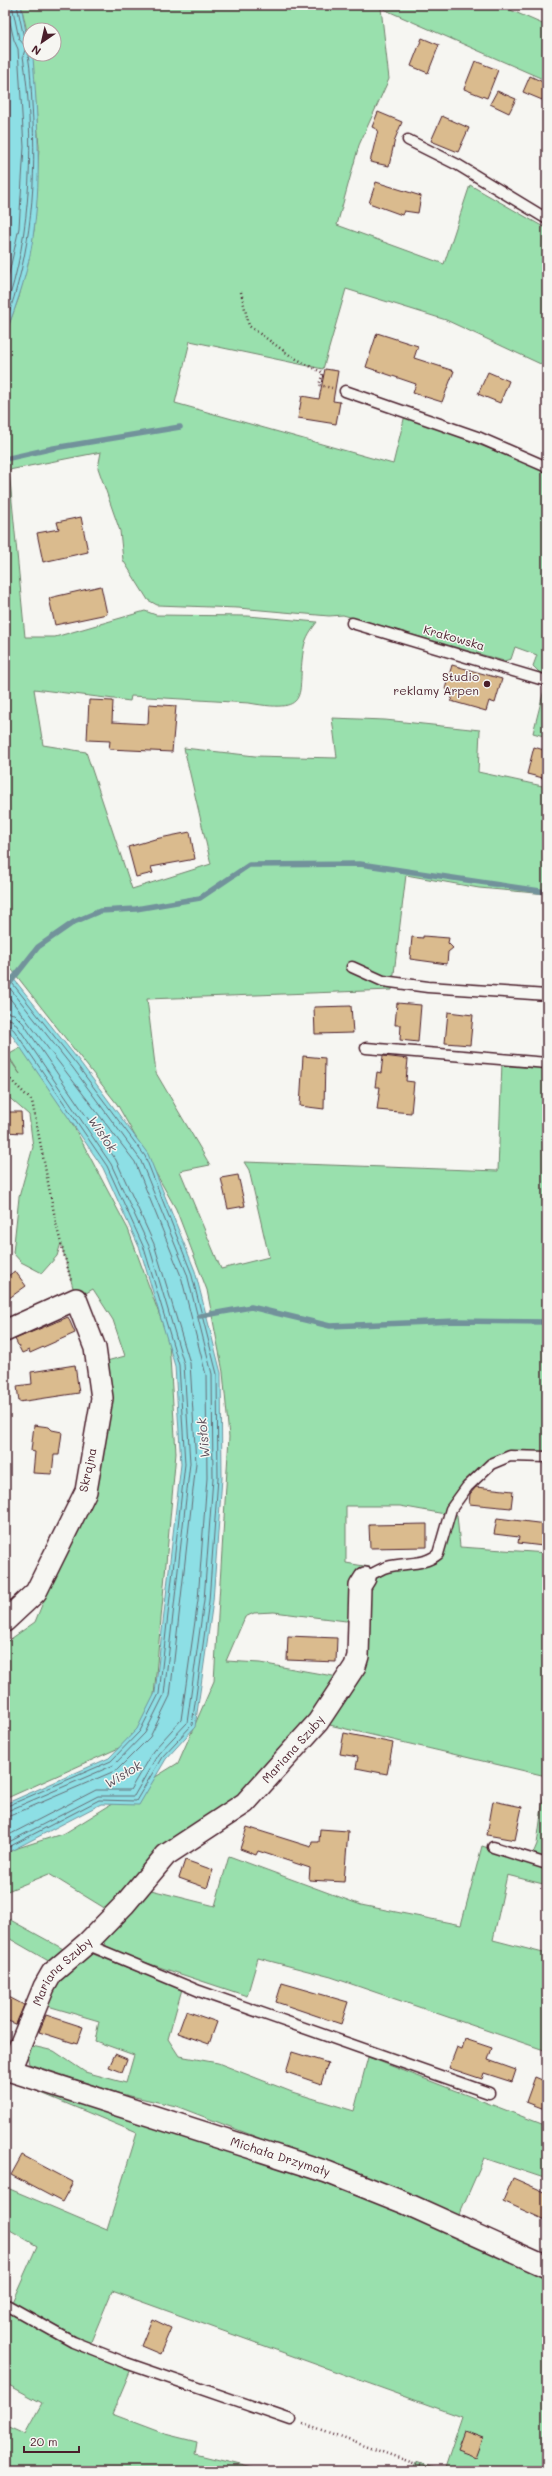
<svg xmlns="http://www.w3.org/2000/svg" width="552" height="2476" viewBox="0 0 552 2476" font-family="Mali,sans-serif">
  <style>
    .green { fill: #99e0ad; stroke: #72806c }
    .water { fill: #8ddfe5; stroke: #72929b }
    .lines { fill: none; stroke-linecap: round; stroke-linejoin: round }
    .shore { stroke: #656c75; stroke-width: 1 }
    .stream { stroke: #72929b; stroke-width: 5.5 }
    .building { fill: #dabb8e; stroke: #4a1f2b }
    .lane-casing { stroke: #4a1f2b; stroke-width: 13 }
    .street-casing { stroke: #4a1f2b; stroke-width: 24 }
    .path { stroke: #4a1f2b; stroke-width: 2.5; stroke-dasharray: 1 3; stroke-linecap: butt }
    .lane { stroke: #f6f6f2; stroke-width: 10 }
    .street { stroke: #f6f6f2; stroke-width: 21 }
    .poi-dot { fill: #4a1f2b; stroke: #f6f6f2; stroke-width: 1.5 }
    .labels { text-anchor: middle; stroke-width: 3; stroke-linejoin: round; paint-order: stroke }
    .street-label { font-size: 12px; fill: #4a1f2b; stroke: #f6f6f2 }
    .poi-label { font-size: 12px; fill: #4a1f2b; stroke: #f6f6f2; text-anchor: end }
    .water-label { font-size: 13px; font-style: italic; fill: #5b4f5a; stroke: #f6f6f2 }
  </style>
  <rect width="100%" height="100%" fill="#f6f6f2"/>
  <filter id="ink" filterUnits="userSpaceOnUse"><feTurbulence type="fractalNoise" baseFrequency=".025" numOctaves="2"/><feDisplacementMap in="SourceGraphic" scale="8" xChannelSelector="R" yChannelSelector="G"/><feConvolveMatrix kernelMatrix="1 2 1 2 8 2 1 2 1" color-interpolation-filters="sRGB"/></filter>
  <g filter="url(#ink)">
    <g class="green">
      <path d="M21,5H499L547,26L545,80L381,8L389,79L359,145L337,225L444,264L470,185L547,229V367L446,320L346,289L323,369L190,341L175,403L393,464L405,415L547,472V675L539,672L533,666L537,655L515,647L511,659L504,661L343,615L329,616L238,608L157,605L148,600L123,560L120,531L98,468L101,452L9,470L25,637H55L145,611L156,615L248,616L317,622C311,630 306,637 304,647C295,692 316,715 249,703L131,696L130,701L34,689L43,745L86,752L132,889L211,864L184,748L255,756L337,758L332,718L385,720L480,730L478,772L547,787V894L479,888L406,875L392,990L147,999L156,1073L210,1165L180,1171L221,1269L269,1257L249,1170L244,1162L498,1171L502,1062L547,1066V1454L492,1459L445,1514L400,1506H346V1563L370,1567L356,1588L354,1617L346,1621L274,1612L254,1613L245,1617L226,1661L260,1663L344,1678L269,1771L111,1912L49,1874L5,1892V1852L65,1833L178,1763L214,1681L229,1437L223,1372L207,1290L176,1209L117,1104L5,961V335L19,297L34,230L39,147L32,54H54V30H30V45Z"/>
      <polygon points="545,686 547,686 547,737 533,733"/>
      <polygon points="22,1047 54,1089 128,1229 169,1341 176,1453 153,1707 130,1743 5,1799 5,1643 35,1622 88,1492 103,1362 125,1356 113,1320 93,1289 76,1299 61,1243 57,1256 42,1273 21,1262 13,1253 19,1197 33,1147 29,1115 5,1094 5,1053 20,1074 8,1055"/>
      <polygon points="453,1512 457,1515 460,1547 547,1553 547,1861 532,1856 537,1844 546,1776 321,1723 350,1680 367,1581 389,1569 433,1562"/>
      <polygon points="482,1846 547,1867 547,1885 507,1875 493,1940 547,1954 547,2051 331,1977 258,1958 247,1996 126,1956 108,1948 101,1939 143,1888 215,1906 229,1856 361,1905 461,1925"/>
      <polygon points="5,1917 67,1951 52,1963 5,1936"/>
      <polygon points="88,1952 182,1989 168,2039 179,2056 218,2063 292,2092 354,2111 368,2057 547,2126 547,2179 484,2158 459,2215 176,2106 121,2094 29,2064 26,2050 28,2045 54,2051 85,2072 126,2083 134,2055 95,2041 99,2021 41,2004 49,1990"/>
      <polygon points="22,2085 263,2160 433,2225 547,2275 547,2471 444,2471 462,2417 112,2291 90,2344 12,2302 37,2246 5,2227 5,2187 107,2230 137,2133"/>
      <polygon points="5,2310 71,2347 131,2369 112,2414 165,2434 197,2442 195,2454 265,2471 5,2471 5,2425 25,2434 42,2403 5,2383"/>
      <polygon points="416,2462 443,2471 412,2471"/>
    </g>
    <g class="water">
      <path d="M5,5H21L30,54L33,57C37,114 42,172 34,230C30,266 18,302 5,335Z"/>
      <polygon points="5,968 80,1062 148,1154 195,1271 221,1373 222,1478 213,1601 195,1727 166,1759 139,1805 101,1804 5,1854 5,1804 109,1758 137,1729 155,1693 181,1464 175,1366 140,1249 103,1168 5,1025"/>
    </g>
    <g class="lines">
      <g class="shore">
        <polyline points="17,5 24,38 30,41"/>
        <polyline points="5,292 19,228 24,147 18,49 14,40 6,5"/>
        <path d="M5,310C32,237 35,132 23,56L26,47L19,39L12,5"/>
        <path d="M5,324C32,252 37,180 32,104C31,88 31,71 28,55L30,51"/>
        <polyline points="5,974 77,1065 145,1156 191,1272 217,1374 218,1478 209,1601 192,1725 162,1757 136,1801 99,1800 5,1849"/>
        <polyline points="5,982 73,1068 140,1159 187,1274 212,1374 213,1478 204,1600 187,1723 158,1754 134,1796 98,1796 5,1844"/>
        <polyline points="5,992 135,1162 181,1276 206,1375 207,1478 198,1600 181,1720 153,1751 130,1790 96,1790 5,1837"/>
        <polyline points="5,1012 14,1014 23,1023 116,1160 154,1244 190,1363 196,1463 170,1696 150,1737 117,1770 5,1818"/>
        <polyline points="5,1018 12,1020 18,1027 111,1164 149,1246 184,1364 190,1463 164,1695 145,1733 114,1765 5,1812"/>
        <polyline points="5,1023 14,1030 107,1166 144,1248 179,1365 185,1464 159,1694 140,1731 111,1761 5,1807"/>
      </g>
      <g class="stream">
        <polyline points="5,459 54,448 180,427"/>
        <polyline points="5,989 38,947 74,922 100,911 136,909 200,898 249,865 360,864 547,892"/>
        <polyline points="200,1316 251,1307 330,1326 456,1321 547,1322"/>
      </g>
    </g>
    <g class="building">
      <polygon points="422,38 439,45 428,73 411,66"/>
      <polygon points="475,61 498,70 487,98 464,89"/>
      <polygon points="530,76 547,84 547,102 523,92"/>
      <polygon points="497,91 516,99 509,113 490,104"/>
      <polygon points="378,112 402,122 395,139 389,166 370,162 378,130 372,127"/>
      <polygon points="442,116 469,128 458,152 431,141"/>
      <polygon points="376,182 421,196 418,213 404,211 402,215 369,203"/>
      <polygon points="377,333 418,346 414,358 454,371 442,402 413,393 416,384 366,367"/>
      <polygon points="325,369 338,371 333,401 340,402 336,424 298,418 302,396 319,399"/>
      <polygon points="488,372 509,381 500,403 478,394"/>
      <polygon points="81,517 88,552 43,562 37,533 59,529 57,522"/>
      <polygon points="101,586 107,614 55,625 49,598"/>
      <polygon points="452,665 502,679 495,703 489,701 486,711 451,701 454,691 445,689"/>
      <polygon points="89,700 113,701 112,722 148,724 149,704 176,706 172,752 109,749 110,741 87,740"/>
      <polygon points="534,747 547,751 547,779 527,774"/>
      <polygon points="190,832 195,859 151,867 153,873 136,877 128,847 155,839"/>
      <polygon points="423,936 449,938 448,943 453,948 448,952 447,964 410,959 412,937 423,938"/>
      <polygon points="397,1003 421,1005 418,1042 400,1040 401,1025 395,1025"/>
      <polygon points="351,1006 353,1033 315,1034 314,1007"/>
      <polygon points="448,1012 473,1015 470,1045 445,1043"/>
      <polygon points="303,1056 325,1058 324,1109 300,1106"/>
      <polygon points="383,1056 408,1059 406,1081 414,1082 411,1113 377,1110 380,1087 375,1087 377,1072 381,1073"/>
      <polygon points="5,1112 21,1112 22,1133 5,1132"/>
      <polygon points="238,1175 245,1206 228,1209 221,1178"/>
      <polygon points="15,1271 26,1286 5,1301 5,1278"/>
      <polygon points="68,1317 75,1333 30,1353 29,1350 22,1353 15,1339"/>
      <polygon points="75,1365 79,1393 19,1402 17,1386 32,1384 31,1372"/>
      <polygon points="34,1425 49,1427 52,1430 62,1432 59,1455 54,1455 52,1474 33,1473 35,1452 31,1451"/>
      <polygon points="476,1487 513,1491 511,1508 469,1504 470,1494"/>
      <polygon points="497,1518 546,1524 543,1546 518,1543 519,1537 494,1534"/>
      <polygon points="427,1524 427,1547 370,1548 369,1525"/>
      <polygon points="288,1636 337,1638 336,1662 287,1660"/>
      <polygon points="344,1733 393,1743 387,1774 356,1768 358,1757 340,1754"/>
      <polygon points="493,1801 522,1807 515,1840 487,1835"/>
      <polygon points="247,1827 311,1847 312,1842 319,1842 320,1829 348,1831 344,1882 309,1880 310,1868 258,1851 256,1855 240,1849"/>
      <polygon points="185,1860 213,1870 207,1888 179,1878"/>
      <polygon points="282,1983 348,2002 341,2024 276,2002"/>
      <polygon points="5,1995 24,2005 16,2024 5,2020"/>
      <polygon points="186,2011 217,2022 209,2044 178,2033"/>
      <polygon points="46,2015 83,2027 77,2044 39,2032"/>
      <polygon points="465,2039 492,2048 488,2060 516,2070 512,2082 484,2073 482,2079 449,2068 457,2047 462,2049"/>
      <polygon points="292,2052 328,2063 321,2084 286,2072"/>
      <polygon points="115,2054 127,2059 122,2072 109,2067"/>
      <polygon points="535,2077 547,2082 547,2110 526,2102"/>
      <polygon points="22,2155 73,2182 62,2202 11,2175"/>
      <polygon points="513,2178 547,2193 547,2221 503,2201"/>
      <polygon points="152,2319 171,2328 160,2354 141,2346"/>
      <polygon points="464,2431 483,2438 476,2457 457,2450"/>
    </g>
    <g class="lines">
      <g class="lane-casing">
        <g id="lane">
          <polyline points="408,140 458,165 547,219"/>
          <polyline points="345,391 480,438 547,467"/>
          <polyline points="352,623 547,681"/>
          <polyline points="352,967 383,981 428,987 547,995"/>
          <polyline points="366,1048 547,1063"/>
          <path d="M365,1578C372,1574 380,1569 387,1567C404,1562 424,1566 438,1554L451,1509L467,1487L491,1464L510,1456L547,1457"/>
          <polyline points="493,1847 547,1864"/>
          <polyline points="86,1944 199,1991 489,2093"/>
          <polyline points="5,2304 73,2342 126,2363 291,2420"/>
        </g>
      </g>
      <g class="street-casing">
        <g id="street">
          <polyline points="5,1331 76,1299 95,1348 102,1398 86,1491 36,1592 5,1621"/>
          <path id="s1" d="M5,2069L327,2172L405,2203L547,2267"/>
          <path id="s2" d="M10,2070L44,1987L52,1973L86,1944L124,1905L166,1855L245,1803L318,1722L355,1666L358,1656L360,1586L365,1578"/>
        </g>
      </g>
      <g class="path">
        <polyline points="241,292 249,326 291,356 323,373 319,385 332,388"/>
        <polyline points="5,1074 32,1101 57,1228 71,1280"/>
        <polyline points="303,2424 436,2471"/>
      </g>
      <use href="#lane" class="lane"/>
      <use href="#street" class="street"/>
    </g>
  </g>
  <circle class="poi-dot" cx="487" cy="684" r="4"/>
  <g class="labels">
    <g class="street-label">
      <text transform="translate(454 638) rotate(16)" y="4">Krakowska</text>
      <text transform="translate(88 1470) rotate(-78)" y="4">Skrajna</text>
      <text dy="4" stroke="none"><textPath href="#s2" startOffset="437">Mariana Szuby</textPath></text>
      <text dy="4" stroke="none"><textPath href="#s2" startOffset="113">Mariana Szuby</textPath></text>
      <text dy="4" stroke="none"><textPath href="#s1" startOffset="289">Michała Drzymały</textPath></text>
    </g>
    <g class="poi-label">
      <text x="479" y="681">Studio<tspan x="479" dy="14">reklamy Arpen</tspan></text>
    </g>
    <g class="water-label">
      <text transform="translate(103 1134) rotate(56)" y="5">Wisłok</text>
      <text transform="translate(203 1438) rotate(-95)" y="5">Wisłok</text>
      <text transform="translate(123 1774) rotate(-31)" y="5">Wisłok</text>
    </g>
  </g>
  <rect width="552" height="2476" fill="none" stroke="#f6f6f2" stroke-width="20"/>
  <rect x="10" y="10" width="532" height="2456" fill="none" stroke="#4a1f2b" stroke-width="1.5" filter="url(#ink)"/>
  <g transform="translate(42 42) rotate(214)"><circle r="19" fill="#f6f6f2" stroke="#b1a0a2"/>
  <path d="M0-3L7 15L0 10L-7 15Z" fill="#4a1f2b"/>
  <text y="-6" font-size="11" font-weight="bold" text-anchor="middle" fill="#4a1f2b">N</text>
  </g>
  <path d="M24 2446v6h55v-6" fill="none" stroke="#4a1f2b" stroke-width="2"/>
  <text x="30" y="2446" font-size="12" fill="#4a1f2b" stroke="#f6f6f2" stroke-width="3" paint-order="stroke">20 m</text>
</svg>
